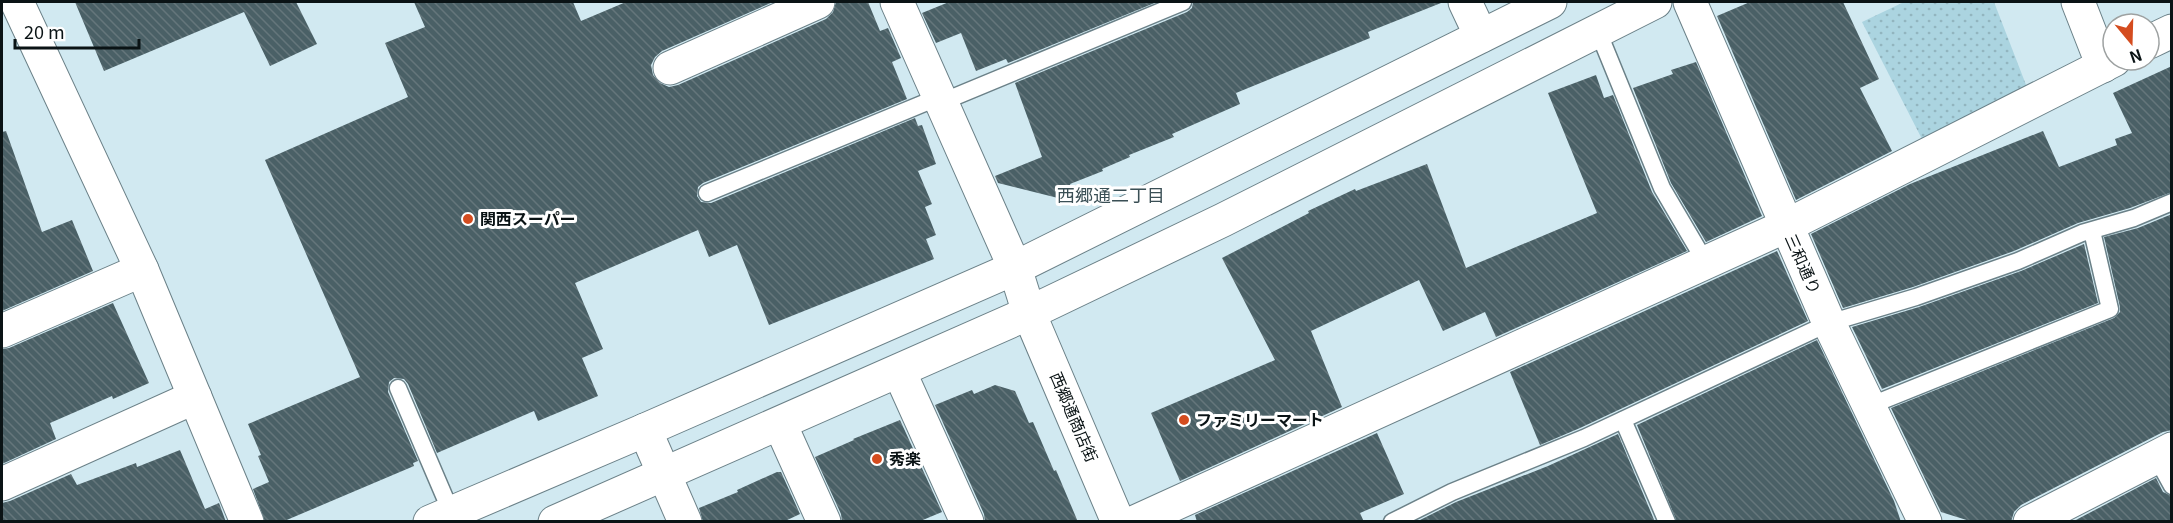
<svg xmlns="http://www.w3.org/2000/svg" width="2173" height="523" viewBox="0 0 2173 523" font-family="Georgia,'Noto Sans JP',serif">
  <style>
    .grass { fill: url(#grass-dots) }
    .building { fill: url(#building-back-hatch) }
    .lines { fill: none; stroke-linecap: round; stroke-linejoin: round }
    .service-casing { stroke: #6b8188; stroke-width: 19 }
    .minor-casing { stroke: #6b8188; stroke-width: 35 }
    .tertiary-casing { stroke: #6b8188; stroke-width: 35 }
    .service { stroke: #fff; stroke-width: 16 }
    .minor { stroke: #fff; stroke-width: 33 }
    .tertiary { stroke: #fff; stroke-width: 33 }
    .poi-dot { fill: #d44c1f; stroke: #fff; stroke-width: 2 }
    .labels { text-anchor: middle; stroke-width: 6; stroke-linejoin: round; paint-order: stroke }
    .poi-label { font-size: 16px; font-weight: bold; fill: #0a1315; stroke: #fff; text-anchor: start }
    .street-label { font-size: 16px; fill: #0a1315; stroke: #fff }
    .neighbourhood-label { font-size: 18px; fill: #3a4f55; stroke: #fff }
  </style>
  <defs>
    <pattern id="grass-dots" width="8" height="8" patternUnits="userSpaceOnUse" patternTransform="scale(1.5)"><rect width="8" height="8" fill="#abd4e0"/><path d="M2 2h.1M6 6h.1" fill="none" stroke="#92b5bf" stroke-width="1.8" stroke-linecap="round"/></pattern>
    <pattern id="building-back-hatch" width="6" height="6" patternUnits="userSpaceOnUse" patternTransform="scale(1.5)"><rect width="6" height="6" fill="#4a6066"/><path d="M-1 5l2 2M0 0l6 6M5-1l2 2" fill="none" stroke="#65767b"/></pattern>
  </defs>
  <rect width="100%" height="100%" fill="#d1e9f1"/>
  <polygon class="grass" points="1904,2 1994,2 2028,90 1924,143 1862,22"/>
  <g class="building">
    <polygon points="75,2 296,2 317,44 270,66 244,12 104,71"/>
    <polygon points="414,2 573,2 581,21 626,2 773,2 662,51 655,57 651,65 653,75 660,83 669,87 678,85 826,19 833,12 836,2 868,2 880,31 888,28 901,58 892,62 907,99 703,183 698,187 697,196 701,202 711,203 915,118 918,126 922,125 936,164 918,171 932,204 925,207 936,235 926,239 934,259 769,325 737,245 709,257 698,230 575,283 603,349 582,358 598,396 538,421 534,411 437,453 408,384 404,379 394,378 389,382 388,392 418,461 413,463 414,466 282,522 265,522 253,489 269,482 258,456 261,455 248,424 360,377 265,160 408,97 385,43 425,27"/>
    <polygon points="949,2 1157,2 1008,63 1006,59 976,71 961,33 936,43 922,13"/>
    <polygon points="1193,2 1441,3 1368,32 1370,38 1236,93 1240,104 1172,134 1174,137 1129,155 1130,157 1102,169 1103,171 1070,184 1078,203 998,183 995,176 1042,157 1015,83 1187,12 1192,8"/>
    <polygon points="1750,2 1843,2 1879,79 1860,88 1892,151 1796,200 1717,16"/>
    <polygon points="1696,62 1762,216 1706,242 1671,183 1633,88 1673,74 1671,70"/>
    <polygon points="2172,66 2172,192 2130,208 2078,223 2014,251 1913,287 1843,308 1811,234 1910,184 2043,131 2059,167 2117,145 2115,139 2132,133 2113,93"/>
    <polygon points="1596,75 1604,98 1613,95 1652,192 1687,251 1496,337 1485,312 1443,331 1419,280 1311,331 1342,407 1180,481 1151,413 1275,360 1222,258 1309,213 1308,211 1355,189 1356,191 1427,164 1466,268 1597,213 1548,93"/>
    <polygon points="6,131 42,232 72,220 93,271 2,311 2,132"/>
    <polygon points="2172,214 2172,430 2163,432 2021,505 2014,512 2011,522 1973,522 1941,512 1891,408 2114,318 2120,312 2120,307 2104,237 2138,228"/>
    <polygon points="2084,244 2098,303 1882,389 1852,327 1919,307 2021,271"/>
    <polygon points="1777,251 1808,321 1580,428 1540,445 1510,372"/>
    <polygon points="113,303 149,383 113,399 112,396 50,423 56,439 2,464 2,349 9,348"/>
    <polygon points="1817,340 1894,501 1901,522 1677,522 1637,425"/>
    <polygon points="995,385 1015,391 1029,423 1033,422 1054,471 1056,470 1078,522 985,522 984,514 935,405 972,390 974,394"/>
    <polygon points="900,420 942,512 918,522 842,522 841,514 815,457 854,440 853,439"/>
    <polygon points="1377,433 1404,494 1360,513 1364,522 1197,522 1195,515"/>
    <polygon points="1618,434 1655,522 1416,522 1456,502 1548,466"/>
    <polygon points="180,450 205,509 219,503 226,522 2,522 2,503 10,501 71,474 77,485 136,463 137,467"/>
    <polygon points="777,472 781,472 800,514 783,522 703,522 699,508 738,492 737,490"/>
    <polygon points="2156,478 2163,492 2172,496 2172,522 2072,522"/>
  </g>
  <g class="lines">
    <g class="service-casing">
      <g id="service">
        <polyline points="1598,31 1662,188 1706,263"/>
        <polyline points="942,102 1183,2"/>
        <polyline points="707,193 939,97"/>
        <polyline points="398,388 451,512"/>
        <polyline points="1869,406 2110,309 2092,231"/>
        <polyline points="1623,420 1667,522"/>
        <polyline points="2156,457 2172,486"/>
        <polyline points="1392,522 1452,492 1584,438 1829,323 1916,297 2018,261 2082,233 2134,218 2172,202"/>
      </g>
    </g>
    <g class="minor-casing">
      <g id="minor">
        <polyline points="17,2 142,270 247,522"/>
        <polyline points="897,2 1015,268 1029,313 1118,522"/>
        <polyline points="1465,2 1481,36"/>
        <polyline points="1690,2 1829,323 1925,522"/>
        <polyline points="2078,2 2103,66"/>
        <polyline points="2149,42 2172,31"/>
        <polyline points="670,68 818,2"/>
        <polyline points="2,331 142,270"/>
        <polyline points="899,371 967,522"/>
        <polyline points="780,424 824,522"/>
        <polyline points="645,430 685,522"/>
        <polyline points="2,484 195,397"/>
        <polyline points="1135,522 1786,226 2114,60"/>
        <polyline points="2030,522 2172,449"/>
      </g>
    </g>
    <g class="tertiary-casing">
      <g id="tertiary">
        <polyline points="430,522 645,430 1015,268 1550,2"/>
        <polyline points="555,522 1029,313 1223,220 1655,2"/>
      </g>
    </g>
    <use href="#service" class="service"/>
    <use href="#minor" class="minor"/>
    <use href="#tertiary" class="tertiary"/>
  </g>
  <g class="poi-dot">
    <circle cx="468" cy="219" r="6"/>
    <circle cx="1184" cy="420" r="6"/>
    <circle cx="877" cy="459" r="6"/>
  </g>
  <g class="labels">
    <g class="poi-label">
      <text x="480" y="225">関西スーパー</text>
      <text x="1196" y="426">ファミリーマート</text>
      <text x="889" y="465">秀楽</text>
    </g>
    <g class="street-label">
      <text transform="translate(1803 264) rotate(66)" y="6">三和通り</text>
      <text transform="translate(1074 417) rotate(67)" y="6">西郷通商店街</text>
    </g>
    <g class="neighbourhood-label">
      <text x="1111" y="202">西郷通二丁目</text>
    </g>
  </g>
  <rect width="2173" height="523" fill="none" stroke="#0a1315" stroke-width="6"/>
  <g transform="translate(2131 42) rotate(161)"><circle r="28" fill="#ffffff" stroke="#9da1a1" stroke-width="1.5"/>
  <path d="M0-4.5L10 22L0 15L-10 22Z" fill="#d44c1f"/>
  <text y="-9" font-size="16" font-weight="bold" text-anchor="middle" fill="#0a1315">N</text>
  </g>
  <path d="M15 39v9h124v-9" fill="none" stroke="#0a1315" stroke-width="3"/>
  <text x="24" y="39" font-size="18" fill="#0a1315" stroke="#ffffff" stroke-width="4.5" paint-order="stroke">20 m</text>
</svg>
